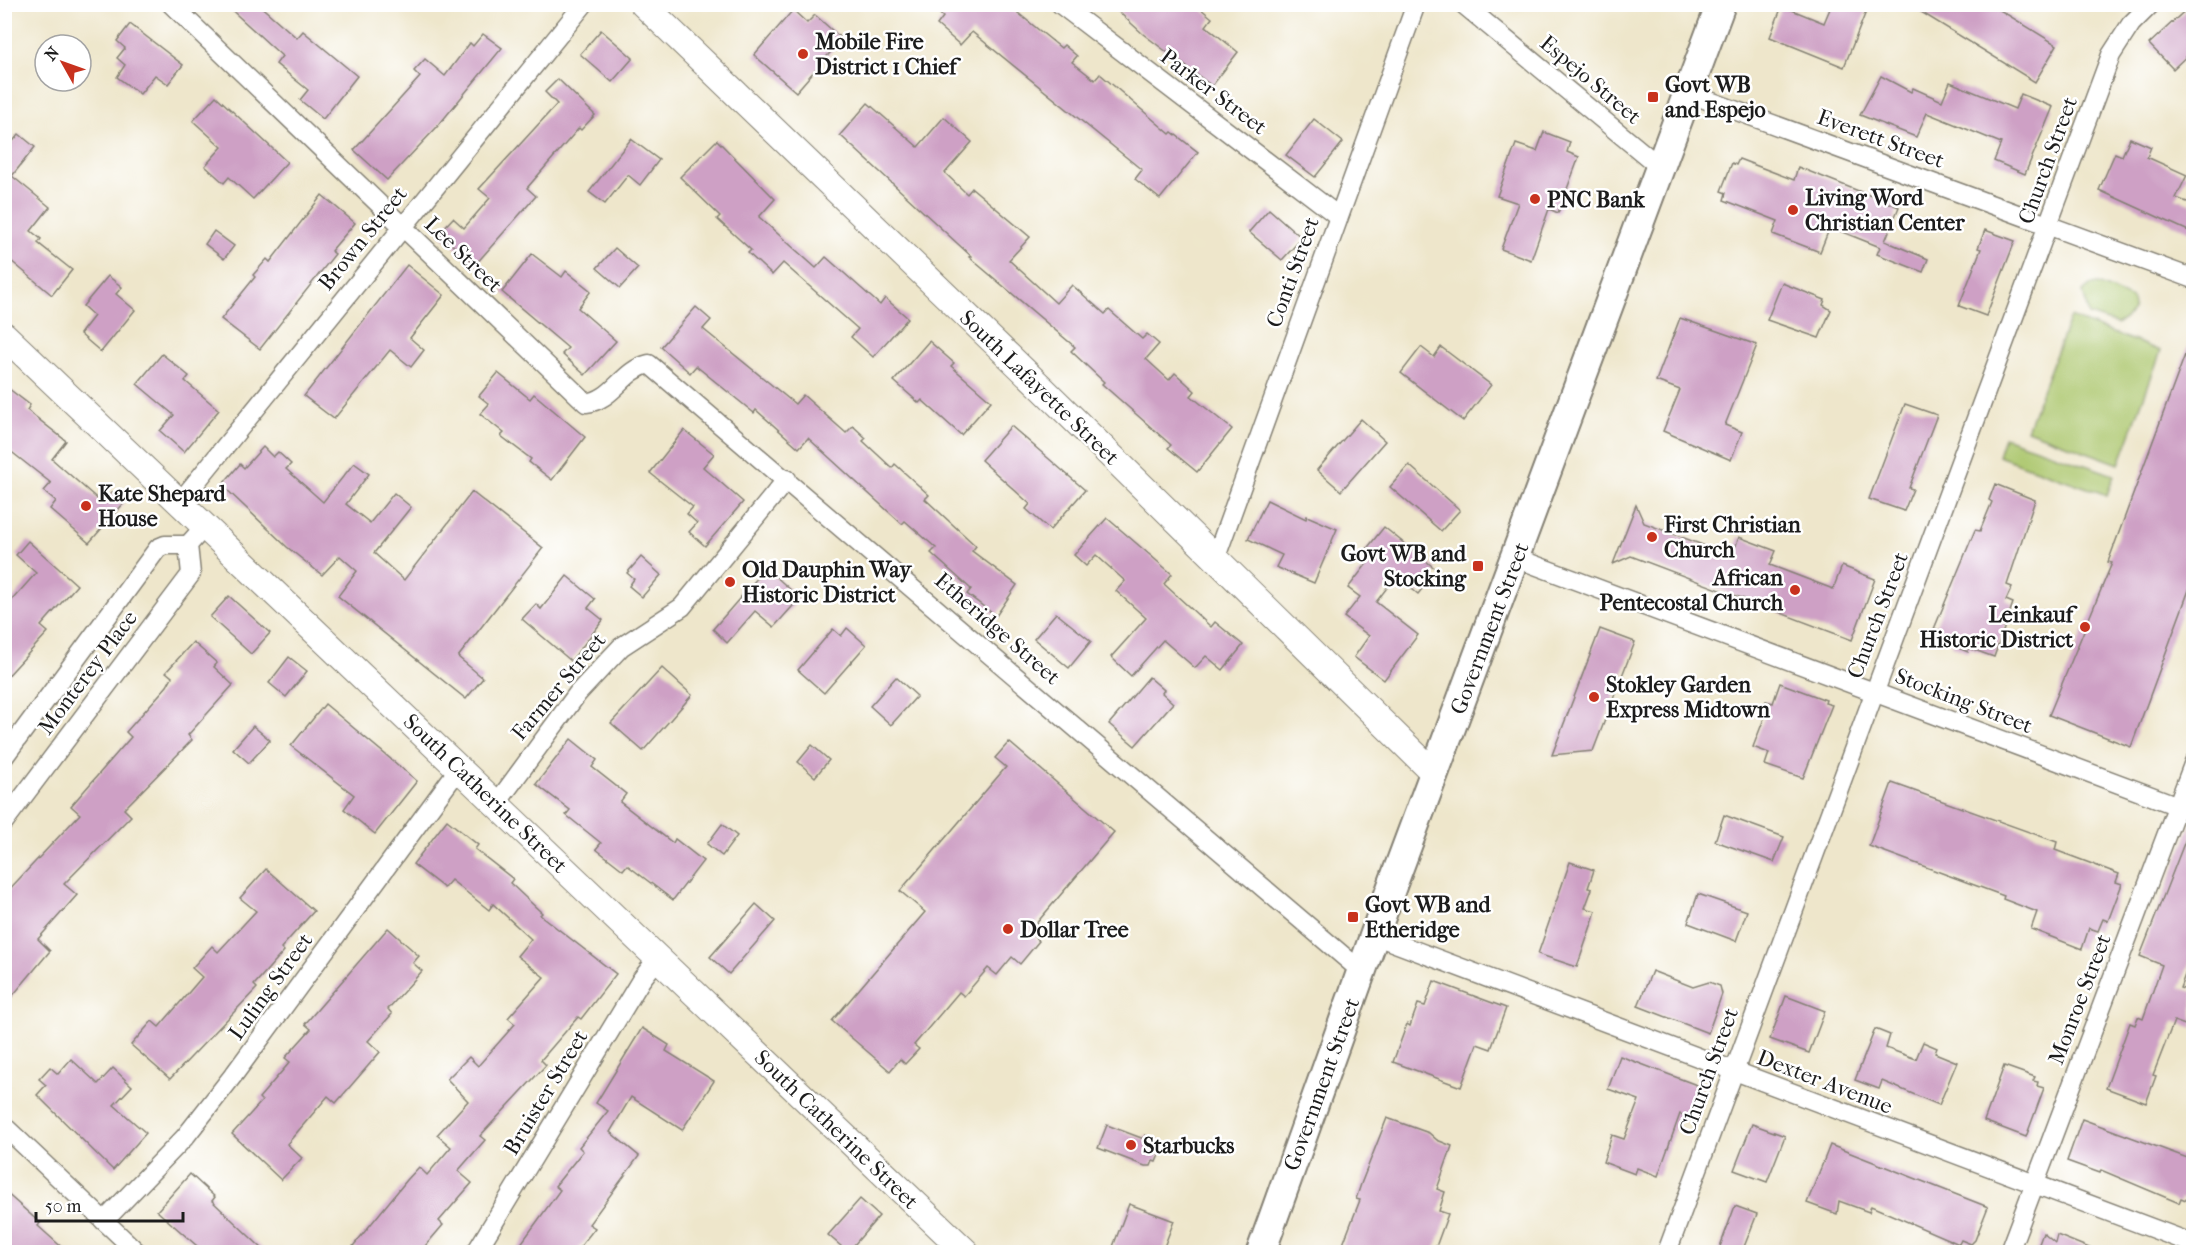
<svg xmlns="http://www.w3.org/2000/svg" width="2198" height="1257" viewBox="0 0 2198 1257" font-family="'IM FELL French Canon',serif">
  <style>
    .green { fill: #abc66c; stroke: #647144; stroke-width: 1.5 }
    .building { fill: #cea0c5 }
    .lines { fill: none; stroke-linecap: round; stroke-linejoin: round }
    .street-casing { stroke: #858174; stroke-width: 21 }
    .secondary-casing { stroke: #858174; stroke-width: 28 }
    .primary-casing { stroke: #858174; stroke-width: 32 }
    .street { stroke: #fff; stroke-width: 18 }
    .secondary { stroke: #fff; stroke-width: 26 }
    .primary { stroke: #fff; stroke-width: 28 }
    .poi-dot { fill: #c8321e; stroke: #fff; stroke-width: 2 }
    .labels { text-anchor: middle; stroke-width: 5; stroke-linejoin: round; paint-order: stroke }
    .poi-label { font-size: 22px; font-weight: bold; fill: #1c1c1c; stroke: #fff; text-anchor: start }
    .street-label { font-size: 22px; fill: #1c1c1c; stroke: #fff }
  </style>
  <rect width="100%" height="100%" fill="#fff"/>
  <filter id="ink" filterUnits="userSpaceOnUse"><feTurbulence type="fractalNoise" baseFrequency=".0167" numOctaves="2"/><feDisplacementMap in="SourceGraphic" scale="12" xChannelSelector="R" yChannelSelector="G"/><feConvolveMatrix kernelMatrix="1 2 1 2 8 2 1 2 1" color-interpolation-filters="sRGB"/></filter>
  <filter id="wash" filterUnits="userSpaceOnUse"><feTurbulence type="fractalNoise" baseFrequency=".008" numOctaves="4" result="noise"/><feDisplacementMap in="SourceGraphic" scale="24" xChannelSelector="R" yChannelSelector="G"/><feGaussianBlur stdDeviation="1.35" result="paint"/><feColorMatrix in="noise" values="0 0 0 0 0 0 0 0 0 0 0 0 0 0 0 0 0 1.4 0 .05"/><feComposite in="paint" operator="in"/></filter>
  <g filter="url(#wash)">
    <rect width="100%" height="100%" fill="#eee6cb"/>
    <g class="green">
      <path d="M2098,284L2132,299C2138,312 2128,316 2117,324L2089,315L2083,292L2091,285Z"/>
      <polygon points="2070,317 2161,351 2119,464 2027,430"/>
      <polygon points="2004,437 2114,475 2107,495 1998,456"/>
    </g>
    <g id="blocks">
      <g class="building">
        <polygon points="225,4 258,4 297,38 303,31 357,76 323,119 300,100 308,90 276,64 282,56"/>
        <polygon points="929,4 1007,4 1061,48 1064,45 1077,56 1072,62 1095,80 1100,74 1170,134 1172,132 1198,152 1160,199 1135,179 1142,170 972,32 960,45 937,25 943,17"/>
        <polygon points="1110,4 1195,4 1212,18 1206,26 1238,52 1212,86 1143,34"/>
        <polygon points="1832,4 1869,4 1844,67 1770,37 1782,6 1824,23"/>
        <polygon points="1908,4 1990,4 2057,45 2035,82"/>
        <polygon points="2192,4 2193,50 2173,69 2149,44"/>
        <polygon points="793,10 807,23 815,15 842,39 796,92 754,55"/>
        <polygon points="130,24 183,65 168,84 155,75 140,94 117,77 125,65 117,58 125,48 117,41"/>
        <polygon points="601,30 633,58 612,82 580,54"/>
        <polygon points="483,34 502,48 437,127 387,180 354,150 420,77 414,71 425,59 445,76 470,43 473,46"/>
        <polygon points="1881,76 1911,92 1913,88 1942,101 1950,82 2015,109 2021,94 2053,107 2025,174 1994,161 2001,143 1927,113 1916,137 1860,115"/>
        <polygon points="558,79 595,115 581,130 579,128 527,188 536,196 475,265 439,233 453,218 464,228 490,198 479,189 557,104 545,92"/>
        <polygon points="216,96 287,162 253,199 229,177 224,183 205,166 222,147 193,121"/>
        <polygon points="868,103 918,147 944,117 972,142 945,173 967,194 972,188 1030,237 1009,260 1056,303 1072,285 1105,314 1109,310 1142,339 1147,334 1159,344 1146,359 1169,380 1175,373 1195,391 1191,396 1232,429 1197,472 1168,448 1171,445 1102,384 1104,382 1071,351 1075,347 969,257 971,256 840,135"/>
        <polygon points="1314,119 1343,142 1315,177 1286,155"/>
        <polygon points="1544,132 1570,142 1567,152 1579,157 1558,213 1549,209 1531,260 1501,249 1518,203 1497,196 1516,144 1537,151"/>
        <polygon points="19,134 35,147 12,176 50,207 31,231 41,239 38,243 72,270 52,295 4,255 4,152"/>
        <polygon points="2130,138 2151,147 2147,157 2187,175 2176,198 2193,204 2193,233 2099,190 2115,153 2122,156"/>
        <polygon points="631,139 659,160 640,185 628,175 605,204 589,192"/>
        <polygon points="717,140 775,199 759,217 816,268 826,257 880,305 885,298 908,318 873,357 851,337 858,329 783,263 772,275 748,253 751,250 717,219 720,216 680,177"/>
        <polygon points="1739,159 1794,180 1798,167 1899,207 1885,241 1928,259 1923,272 1877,254 1880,247 1830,227 1820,252 1773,234 1778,221 1724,200 1726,193 1721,191 1732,163 1736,165"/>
        <polygon points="322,195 355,223 331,251 335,254 260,349 221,319 255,277 253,275 267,259 270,262"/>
        <polygon points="1269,209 1302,238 1282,260 1249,232"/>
        <polygon points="1985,230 2015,241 1986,316 1959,306 1981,249 1978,248"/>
        <polygon points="214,231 234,246 224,259 205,244"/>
        <polygon points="615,248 638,268 620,288 597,268"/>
        <polygon points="532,254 562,277 566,271 591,291 578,308 616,341 585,375 562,354 568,348 502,292"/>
        <polygon points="407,265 444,295 410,338 424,350 411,367 390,350 334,419 304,396"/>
        <polygon points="108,276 122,287 116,294 135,310 101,352 80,334 94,316 83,306"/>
        <polygon points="1782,283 1825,300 1823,305 1831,310 1819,338 1767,320"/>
        <polygon points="696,307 711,320 703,329 795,404 803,395 846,433 853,426 866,438 863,441 892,468 895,464 929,495 925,499 976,546 972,551 1017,585 996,616 967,594 971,589 931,553 936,548 905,521 902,524 808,438 799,448 756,410 754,413 696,366 690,373 661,347"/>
        <polygon points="1680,318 1757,345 1725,425 1742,432 1731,460 1663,431 1680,390 1656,381"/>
        <polygon points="2192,336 2193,579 2131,747 2049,715 2112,563 2108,562"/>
        <polygon points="929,341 954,363 951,366 991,401 961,435 922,400 919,403 894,381"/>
        <polygon points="1421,347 1434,357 1441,347 1491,385 1463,421 1401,373"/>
        <polygon points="162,354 189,376 185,381 219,410 184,452 160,431 174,415 137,384"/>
        <polygon points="498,373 530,399 534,394 585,437 552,480 529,462 531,459 501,436 504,433 480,414 489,404 479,396"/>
        <polygon points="4,385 30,405 27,410 66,441 52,459 102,503 112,492 124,503 89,543 50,509 56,501 44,491 51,483 4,446"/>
        <polygon points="1905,404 1937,415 1909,488 1913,489 1904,511 1869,499"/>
        <polygon points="1361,419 1385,441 1341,491 1317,470"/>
        <polygon points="1011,426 1085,490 1050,530 1026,509 1030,504 981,460"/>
        <polygon points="684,430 714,454 703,467 743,502 705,546 689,532 697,523 687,514 693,507 650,473"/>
        <polygon points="263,447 273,457 278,452 291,464 286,469 323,502 354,463 369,474 346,504 370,523 394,493 411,507 374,553 404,580 472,492 543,548 458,657 483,678 466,699 338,596 357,571 340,556 322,575 287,547 222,485 240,464 244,468"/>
        <polygon points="1409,465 1460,510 1441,531 1390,487"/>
        <polygon points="1995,484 2035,500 2007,585 2012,587 2006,600 2013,603 1994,657 1969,648 1968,652 1951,645 1952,642 1939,637 1941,631 1934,629 1975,530 1980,531 1992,502 1989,500"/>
        <polygon points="1267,500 1306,519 1307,516 1337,529 1314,583 1276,567 1282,555 1248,539"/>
        <polygon points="1636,505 1644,523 1732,556 1739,537 1776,551 1770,565 1833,589 1842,566 1875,579 1852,640 1631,556 1613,564"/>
        <polygon points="1107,518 1172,574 1164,584 1211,627 1215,622 1243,645 1223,670 1206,656 1195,668 1163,640 1131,676 1111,657 1146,618 1116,591 1125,581 1096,555 1086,566 1074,555"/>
        <polygon points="1384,527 1437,570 1418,594 1396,576 1376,602 1418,635 1384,680 1354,657 1369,636 1344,617 1360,597 1348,588 1372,557 1365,551"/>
        <polygon points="28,541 77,585 41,626 48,632 4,680 4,593 12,600 36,573 16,555"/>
        <polygon points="641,557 661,575 642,597 629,586 634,579 627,573"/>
        <polygon points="766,568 800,598 774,627 755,611 727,643 713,629"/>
        <polygon points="567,576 595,599 588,608 603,620 571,661 522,619 536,604 541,609"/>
        <polygon points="229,596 270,633 251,654 210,617"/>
        <polygon points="1056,613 1091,641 1069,668 1034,639"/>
        <polygon points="847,628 866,645 824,693 798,670 833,629 841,636"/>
        <polygon points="1600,629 1635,642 1593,751 1552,755"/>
        <polygon points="193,642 217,663 214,667 233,685 188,735 192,740 124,809 131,816 64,884 77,895 38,939 50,951 4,1006 4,895 80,814 71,806 131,737 126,732 167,686 172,677 166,672"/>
        <polygon points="289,657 307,671 286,697 269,683"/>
        <polygon points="662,668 692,695 643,751 611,723"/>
        <polygon points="896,677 917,696 891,725 870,706"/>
        <polygon points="1149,677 1164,690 1162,693 1173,703 1135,746 1109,724"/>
        <polygon points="1780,683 1826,700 1825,703 1832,705 1803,778 1765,765 1769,753 1753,747 1765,716 1761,715 1766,701 1773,703"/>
        <polygon points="325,704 417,781 375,834 344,809 354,795 291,746"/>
        <polygon points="253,726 270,740 249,763 233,749"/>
        <polygon points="571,739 597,760 592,767 626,794 620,802 673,843 675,839 703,861 673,900 627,865 623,870 596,849 601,843 566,815 570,810 536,784"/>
        <polygon points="1009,742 1114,832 1029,932 1039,941 1020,964 1012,957 997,975 988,968 964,996 959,992 914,1045 919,1049 905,1064 900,1059 890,1071 832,1021 925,912 900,891 1006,767 995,758"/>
        <polygon points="812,745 829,760 815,777 798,762"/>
        <polygon points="1892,783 2057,842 2055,850 2119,874 2116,882 2122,884 2108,921 2103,919 2098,931 2089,928 2082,949 2031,929 2037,912 2003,899 2004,896 1869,846"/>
        <polygon points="1724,815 1784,837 1774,862 1715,841"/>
        <polygon points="447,820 478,845 475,849 513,879 510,883 542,913 540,915 616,974 581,1019 578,1017 541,1060 546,1065 480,1136 485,1140 458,1171 472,1183 439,1221 443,1225 420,1252 361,1252 353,1246 407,1180 419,1167 427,1175 451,1147 437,1135 468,1101 447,1079 469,1057 478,1066 515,1024 508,1018 544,977 517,956 531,939 493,904 489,910 451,880 444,888 413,864"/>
        <polygon points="2192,823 2193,954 2180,988 2193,992 2193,1028 2174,1021 2153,1075 2156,1076 2146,1103 2106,1088 2130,1023 2135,1025 2138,1017 2143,1019 2162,965 2140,956"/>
        <polygon points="722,824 737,836 722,856 707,844"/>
        <polygon points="1570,862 1594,870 1588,888 1592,889 1585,908 1596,911 1577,967 1538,954"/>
        <polygon points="266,869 314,911 281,948 284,951 254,985 257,988 170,1079 131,1045 152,1021 159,1027 202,977 192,968 212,946 218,952 256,911 240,898"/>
        <polygon points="1698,894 1747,911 1736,941 1688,923"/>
        <polygon points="756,904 775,921 729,974 710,957"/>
        <polygon points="388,928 419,956 413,963 422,971 388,1009 392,1014 368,1041 380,1052 336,1103 328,1096 287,1144 302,1158 281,1180 232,1134 262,1101 259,1098 290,1062 285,1058 311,1029 305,1024"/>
        <polygon points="1652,971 1693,987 1709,982 1720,986 1722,994 1708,1033 1638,1006"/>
        <polygon points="1434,981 1506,1008 1491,1049 1477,1044 1461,1087 1393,1062 1407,1024 1410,1026 1418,1004 1425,1006"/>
        <polygon points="1786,996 1825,1011 1809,1053 1770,1039"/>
        <polygon points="642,1028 669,1045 666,1051 714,1081 682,1130 631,1097 610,1132 639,1156 589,1224 595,1228 576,1252 515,1252 560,1190 555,1186 583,1151 579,1147 608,1111 596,1103"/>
        <polygon points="1875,1029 1890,1035 1886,1048 1916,1059 1923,1042 1937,1048 1935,1053 1957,1062 1939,1105 1882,1081 1879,1089 1855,1080"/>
        <polygon points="1620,1056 1702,1087 1690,1118 1680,1114 1658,1176 1637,1168 1635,1174 1603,1162 1612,1135 1624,1139 1639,1100 1608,1089"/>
        <polygon points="71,1059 98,1084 113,1068 132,1086 114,1105 146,1133 113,1170 37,1095 46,1085 39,1079 50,1067 58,1074"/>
        <polygon points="2004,1066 2035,1077 2033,1081 2038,1082 2037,1086 2044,1088 2026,1137 1984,1121"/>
        <polygon points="1387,1118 1429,1133 1437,1140 1452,1146 1437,1189 1445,1192 1439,1211 1448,1214 1434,1252 1340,1252 1360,1200 1356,1199 1361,1184"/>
        <polygon points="2082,1119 2193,1160 2193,1203 2181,1198 2179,1203 2101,1170 2100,1173 2067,1161"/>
        <polygon points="1752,1124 1785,1136 1767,1182 1734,1170"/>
        <polygon points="1107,1125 1144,1139 1145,1135 1164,1143 1156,1162 1153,1161 1151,1166 1145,1166 1098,1148"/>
        <polygon points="1830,1145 1988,1207 1975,1240 1971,1244 1961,1240 1959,1244 1871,1206 1869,1212 1839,1201 1837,1214 1807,1203"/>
        <polygon points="190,1174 215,1197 212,1201 266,1252 204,1252 157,1211"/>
        <polygon points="4,1191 40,1223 38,1226 67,1252 4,1252"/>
        <polygon points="860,1199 879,1216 848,1252 828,1235"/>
        <polygon points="1129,1204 1174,1221 1162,1252 1111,1252"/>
        <polygon points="1735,1206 1757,1214 1742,1252 1718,1252"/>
        <polygon points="2043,1233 2055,1243 2057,1235 2099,1252 2036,1252"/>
      </g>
    </g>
  </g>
  <g filter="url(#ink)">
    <use href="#blocks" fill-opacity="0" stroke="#858174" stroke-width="1.5"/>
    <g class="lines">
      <g class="street-casing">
        <g id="street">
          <path d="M171,4L586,403C614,400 622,370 649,364L1361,971"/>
          <polyline points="1060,4 1338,216"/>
          <polyline points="1463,4 1661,168"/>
          <polyline points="1688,93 2194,279"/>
          <polyline points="180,502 584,4"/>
          <polyline points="1216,557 1416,4"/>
          <polyline points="1516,558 2194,812"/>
          <polyline points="4,757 158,548 165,545 188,545"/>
          <polyline points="497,803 578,693 621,647 682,607 787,479"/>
          <polyline points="4,822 191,574 188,545 205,526"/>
          <polyline points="1374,935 2194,1244"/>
          <polyline points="4,1126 137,1252"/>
          <polyline points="104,1221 185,1137 235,1073 460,767"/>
          <polyline points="476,1252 641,980 658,958"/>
          <polyline points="1667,1252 2111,55 2131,24 2151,4"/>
          <polyline points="2009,1252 2194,762"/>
        </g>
      </g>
      <g class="secondary-casing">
        <g id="secondary">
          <polyline points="643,4 1043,389 1434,773"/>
          <polyline points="4,335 966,1252"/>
        </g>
      </g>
      <g class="primary-casing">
        <polyline id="primary" points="1261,1252 1392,886 1721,4"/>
      </g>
      <use href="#street" class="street"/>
      <use href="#secondary" class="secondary"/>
      <use href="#primary" class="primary"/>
    </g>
  </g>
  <g class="poi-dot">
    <circle cx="803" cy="54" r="6"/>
    <rect x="1647" y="91" width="12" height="12" rx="3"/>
    <circle cx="1535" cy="199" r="6"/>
    <circle cx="1793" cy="210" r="6"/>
    <circle cx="86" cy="506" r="6"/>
    <circle cx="1652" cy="537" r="6"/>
    <rect x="1472" y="560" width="12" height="12" rx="3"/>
    <circle cx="730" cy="582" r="6"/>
    <circle cx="1795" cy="590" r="6"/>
    <circle cx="2085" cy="627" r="6"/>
    <circle cx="1594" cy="697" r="6"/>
    <rect x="1347" y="911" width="12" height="12" rx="3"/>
    <circle cx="1008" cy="929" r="6"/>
    <circle cx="1131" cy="1145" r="6"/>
  </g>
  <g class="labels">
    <g class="poi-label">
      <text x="815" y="49">Mobile Fire<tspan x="815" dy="25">District 1 Chief</tspan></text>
      <text x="1665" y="92">Govt WB<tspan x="1665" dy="25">and Espejo</tspan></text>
      <text x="1805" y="205">Living Word<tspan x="1805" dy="25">Christian Center</tspan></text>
      <text x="1547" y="207">PNC Bank</text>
      <text x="98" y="501">Kate Shepard<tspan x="98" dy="25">House</tspan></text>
      <text x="1664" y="532">First Christian<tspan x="1664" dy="25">Church</tspan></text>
      <text x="1466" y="561" text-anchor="end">Govt WB and<tspan x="1466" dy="25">Stocking</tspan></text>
      <text x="742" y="577">Old Dauphin Way<tspan x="742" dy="25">Historic District</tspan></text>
      <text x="1783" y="585" text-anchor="end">African<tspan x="1783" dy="25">Pentecostal Church</tspan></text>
      <text x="2073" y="622" text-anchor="end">Leinkauf<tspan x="2073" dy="25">Historic District</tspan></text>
      <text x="1606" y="692">Stokley Garden<tspan x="1606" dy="25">Express Midtown</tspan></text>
      <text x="1365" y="912">Govt WB and<tspan x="1365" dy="25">Etheridge</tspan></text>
      <text x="1020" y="937">Dollar Tree</text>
      <text x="1143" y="1153">Starbucks</text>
    </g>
    <g class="street-label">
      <text transform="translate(1591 79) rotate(40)" y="8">Espejo Street</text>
      <text transform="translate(1214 91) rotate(37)" y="8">Parker Street</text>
      <text transform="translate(1881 138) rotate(20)" y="8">Everett Street</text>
      <text transform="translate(2047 160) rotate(-70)" y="8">Church Street</text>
      <text transform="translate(362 238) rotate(-51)" y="8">Brown Street</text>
      <text transform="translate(464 254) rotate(44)" y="8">Lee Street</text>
      <text transform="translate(1292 272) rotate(-70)" y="8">Conti Street</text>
      <text transform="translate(1040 387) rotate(44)" y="8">South Lafayette Street</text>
      <text transform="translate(1877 615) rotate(-69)" y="8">Church Street</text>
      <text transform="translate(998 628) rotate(41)" y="8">Etheridge Street</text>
      <text transform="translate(1489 628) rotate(-69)" y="8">Government Street</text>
      <text transform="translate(87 672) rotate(-53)" y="8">Monterey Place</text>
      <text transform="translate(558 686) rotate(-50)" y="8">Farmer Street</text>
      <text transform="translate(1964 700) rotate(21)" y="8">Stocking Street</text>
      <text transform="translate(486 793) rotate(44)" y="8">South Catherine Street</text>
      <text transform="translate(270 986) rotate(-54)" y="8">Luling Street</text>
      <text transform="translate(2079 999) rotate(-69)" y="8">Monroe Street</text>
      <text transform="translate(1708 1071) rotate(-70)" y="8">Church Street</text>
      <text transform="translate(1825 1081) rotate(21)" y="8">Dexter Avenue</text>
      <text transform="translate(1321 1084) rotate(-70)" y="8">Government Street</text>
      <text transform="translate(545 1092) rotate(-59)" y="8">Bruister Street</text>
      <text transform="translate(837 1129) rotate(44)" y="8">South Catherine Street</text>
    </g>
  </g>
  <rect width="2198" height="1257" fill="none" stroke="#fff" stroke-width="24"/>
  <g transform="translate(63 63) rotate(310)"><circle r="28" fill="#ffffff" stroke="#a4a4a4" stroke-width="1.5"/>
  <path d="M0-4.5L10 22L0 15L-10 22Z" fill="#c8321e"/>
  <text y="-9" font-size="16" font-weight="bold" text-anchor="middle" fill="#1c1c1c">N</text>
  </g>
  <path d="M36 1212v9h147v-9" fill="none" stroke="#1c1c1c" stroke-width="3"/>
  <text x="45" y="1212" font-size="18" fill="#1c1c1c" stroke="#ffffff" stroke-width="4.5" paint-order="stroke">50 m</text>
</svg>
